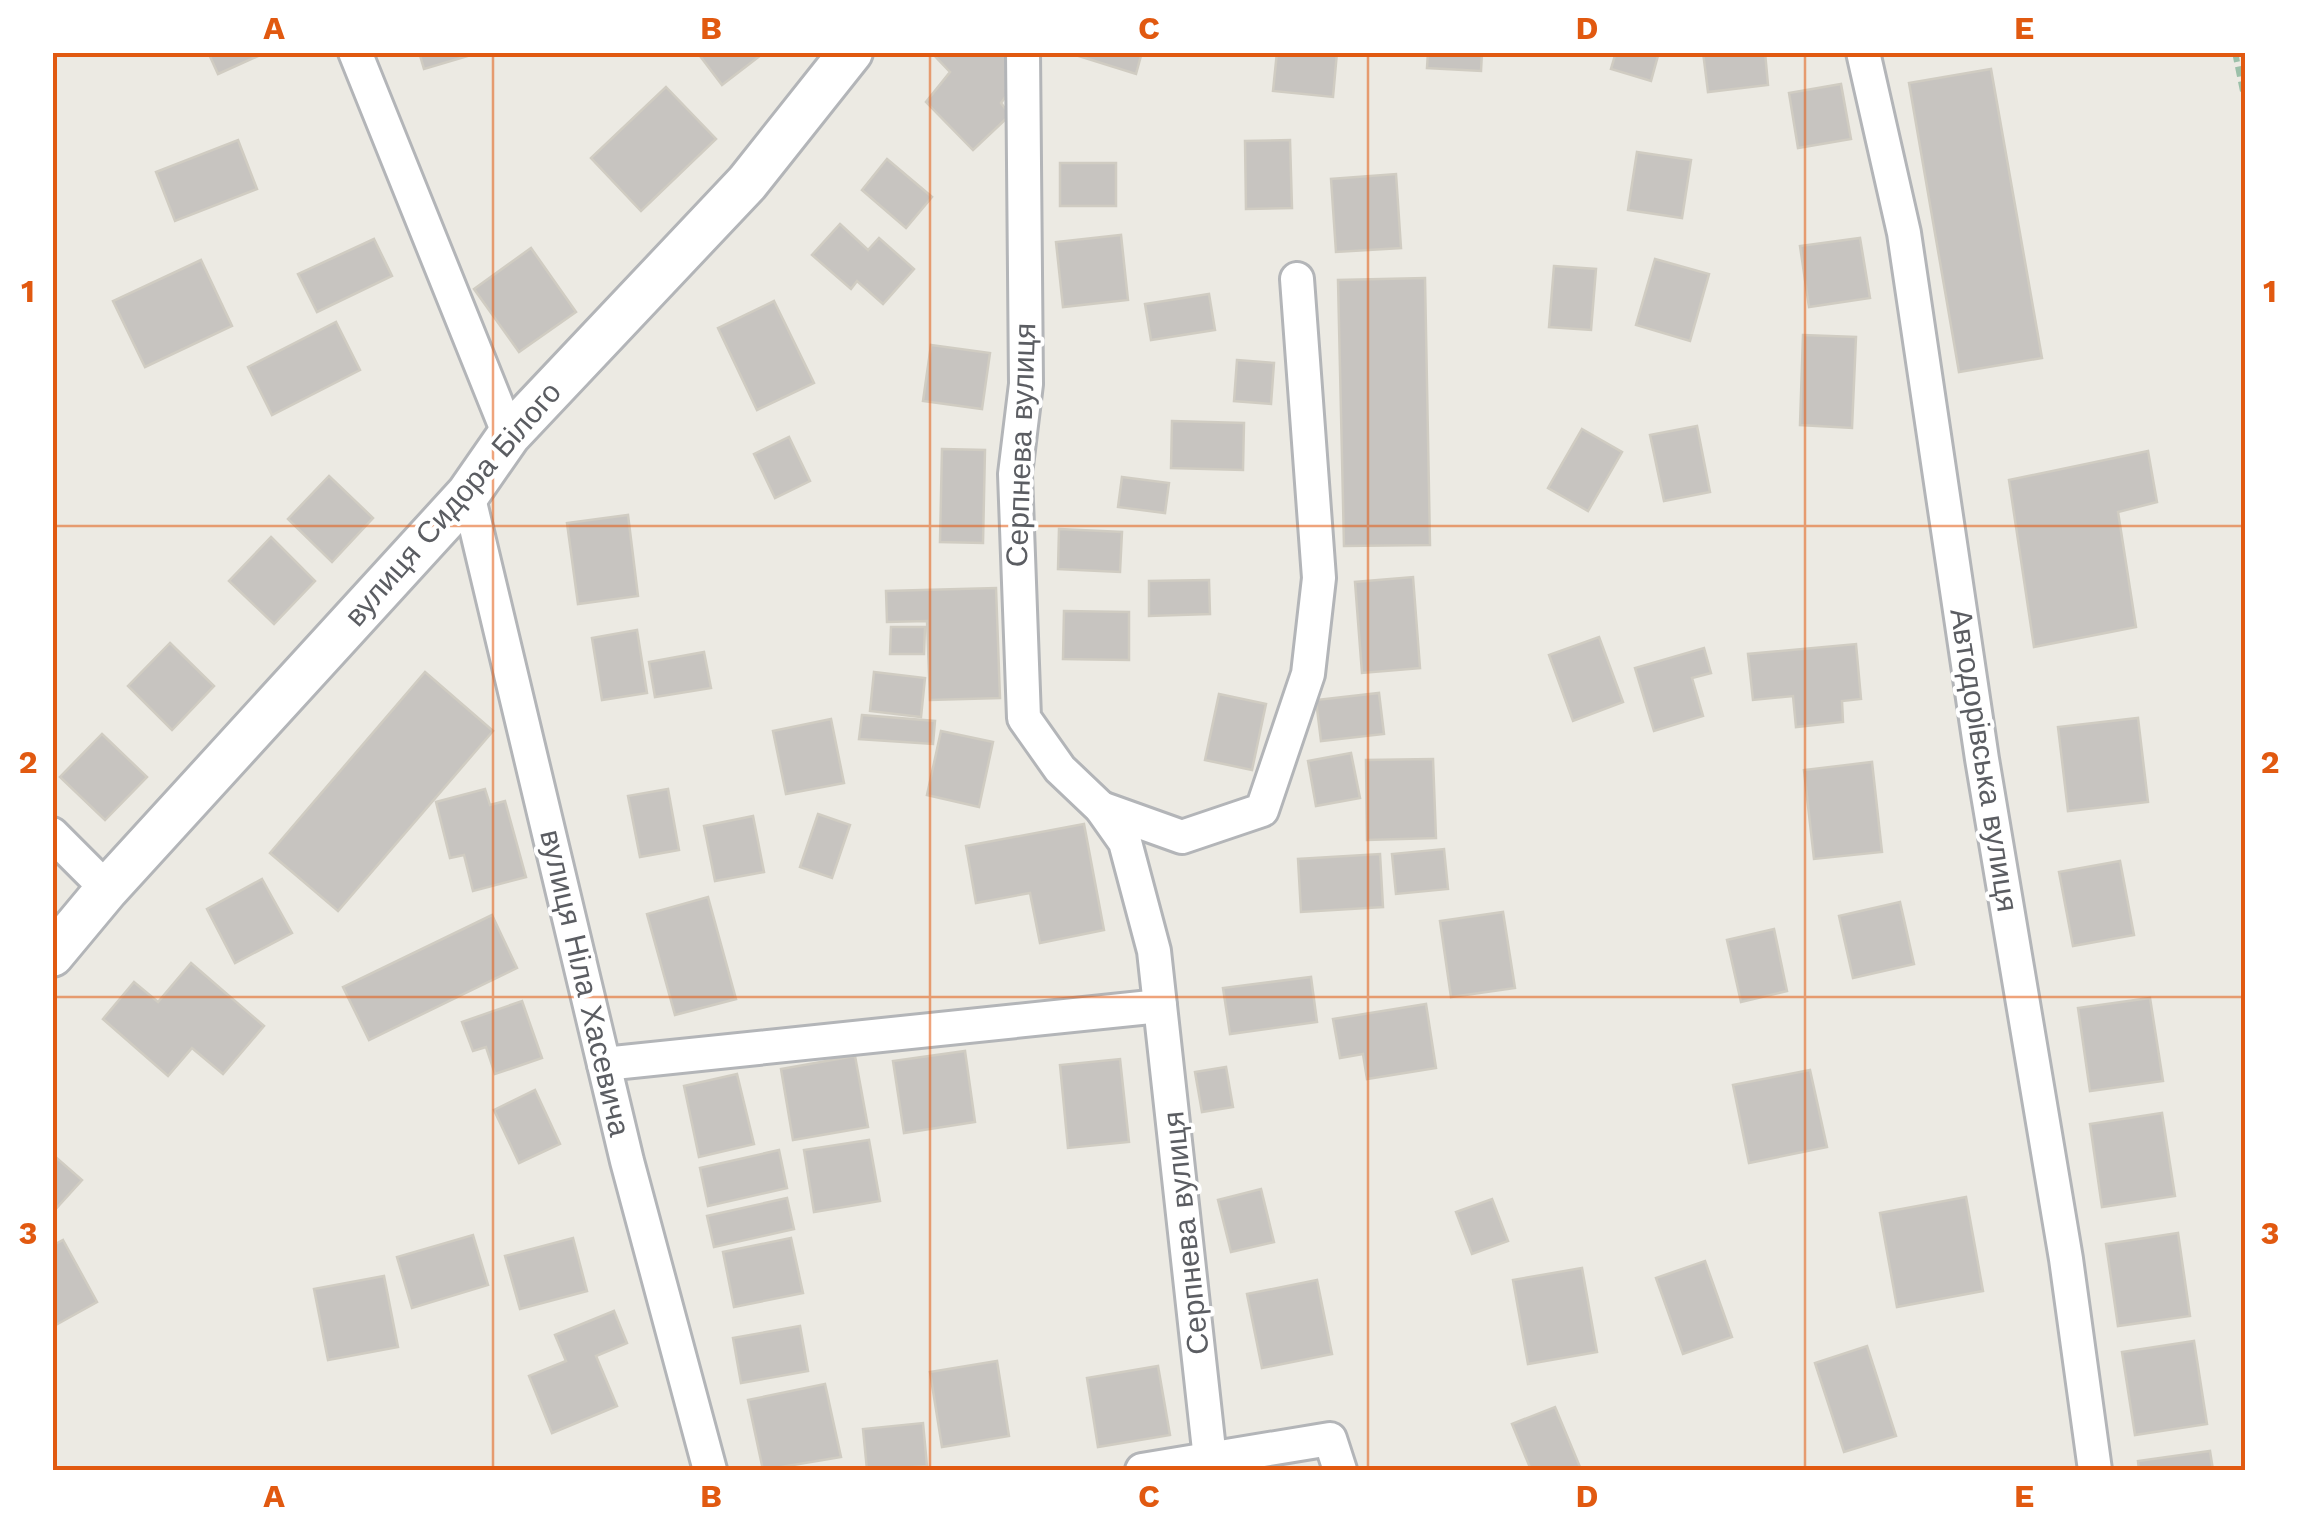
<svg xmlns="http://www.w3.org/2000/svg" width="2298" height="1523" viewBox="0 0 2298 1523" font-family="'Work Sans',sans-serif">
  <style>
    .building { fill: #c7c4c0; stroke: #d0ccc2; stroke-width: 2.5 }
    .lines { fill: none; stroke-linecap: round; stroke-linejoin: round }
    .minor-casing { stroke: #b3b5b8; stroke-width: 38 }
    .tertiary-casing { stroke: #b3b5b8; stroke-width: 48 }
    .path { stroke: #9cc0a9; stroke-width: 6; stroke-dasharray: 10 5; stroke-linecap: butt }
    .minor { stroke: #fff; stroke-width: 32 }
    .tertiary { stroke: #fff; stroke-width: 42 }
    .grid { fill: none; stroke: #e15910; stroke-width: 2.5; stroke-opacity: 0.55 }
    .labels { text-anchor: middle; stroke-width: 8; stroke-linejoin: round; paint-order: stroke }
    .street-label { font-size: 30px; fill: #5b5d62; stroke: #fff }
    .neatline { fill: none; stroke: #e15910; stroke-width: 4 }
    .grid-label { font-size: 32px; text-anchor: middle; font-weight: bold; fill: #e15910 }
  </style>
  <rect width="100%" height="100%" fill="#eceae3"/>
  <g class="building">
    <polygon points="208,52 267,52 218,74"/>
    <polygon points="419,52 481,52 424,69"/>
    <polygon points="697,52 765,52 722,85"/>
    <polygon points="931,52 1009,52 1015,84 1001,103 1010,115 973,150 926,102 950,72"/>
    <polygon points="1066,52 1142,52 1136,74"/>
    <polygon points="1277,52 1337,52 1333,97 1273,91"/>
    <polygon points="1428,52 1482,52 1481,71 1427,68"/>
    <polygon points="1616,52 1659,52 1651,81 1611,69"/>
    <polygon points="1703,52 1765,52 1768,85 1708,92"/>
    <polygon points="1991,69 2042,358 1959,372 1909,83"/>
    <polygon points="1841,84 1851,139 1798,148 1789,93"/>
    <polygon points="666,87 716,139 641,211 591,158"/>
    <polygon points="238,140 257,189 175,221 156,172"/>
    <polygon points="1290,140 1292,208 1246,209 1245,141"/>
    <polygon points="1637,152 1691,160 1682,218 1628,210"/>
    <polygon points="887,159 932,197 906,228 862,190"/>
    <rect x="1060" y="163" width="56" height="43"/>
    <polygon points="1396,174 1401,248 1336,252 1331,179"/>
    <polygon points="840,224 868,250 879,238 914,269 883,304 857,281 851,289 812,255"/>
    <polygon points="1121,235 1128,300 1063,307 1056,242"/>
    <polygon points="1860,238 1870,298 1809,307 1800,246"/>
    <polygon points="374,239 392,276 317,312 298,274"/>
    <polygon points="531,248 576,312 519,352 474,289"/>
    <polygon points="1655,259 1709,274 1690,341 1636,325"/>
    <polygon points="201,260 232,326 145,367 113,301"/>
    <polygon points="1554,266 1596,269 1591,330 1549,327"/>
    <polygon points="1425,278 1430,545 1344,546 1338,280"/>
    <polygon points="1209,294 1215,330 1151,340 1145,304"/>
    <polygon points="774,301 814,383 757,410 718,328"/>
    <polygon points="336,322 360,370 272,415 248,367"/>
    <polygon points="1803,335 1856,337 1852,428 1800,425"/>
    <polygon points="931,345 990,353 982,409 923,401"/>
    <polygon points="1237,360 1274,363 1271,404 1234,401"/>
    <polygon points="1172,421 1244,423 1243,470 1171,468"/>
    <polygon points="1697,426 1710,492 1664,501 1650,435"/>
    <polygon points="1582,429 1622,452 1588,511 1548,488"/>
    <polygon points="789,437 810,481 775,498 754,454"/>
    <polygon points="942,449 985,450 983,543 940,542"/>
    <polygon points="2148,451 2157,502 2118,512 2136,627 2034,647 2009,480"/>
    <polygon points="329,476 373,518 332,562 288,519"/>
    <polygon points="1122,477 1169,483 1165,513 1118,507"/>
    <polygon points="628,515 638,596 578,604 567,523"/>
    <polygon points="1059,529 1122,532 1120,572 1058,569"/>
    <polygon points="271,537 315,581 274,624 229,581"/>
    <polygon points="1413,577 1420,668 1362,673 1355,582"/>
    <polygon points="1209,580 1210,614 1149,616 1149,581"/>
    <polygon points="996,588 1000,698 930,700 927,621 887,622 886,591"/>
    <polygon points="1064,611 1129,612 1129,660 1063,659"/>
    <polygon points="891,627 925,627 924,654 890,654"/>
    <polygon points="637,630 647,693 602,700 592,638"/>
    <polygon points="1599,637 1623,702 1573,721 1549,655"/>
    <polygon points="170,643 214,686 172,730 128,686"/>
    <polygon points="1856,644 1861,699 1842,701 1843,722 1796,727 1793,696 1753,700 1748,654"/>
    <polygon points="1704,648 1711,673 1692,678 1703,716 1654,731 1635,668"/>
    <polygon points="704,652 711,688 655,697 649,662"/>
    <polygon points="425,672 493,731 338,911 270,853"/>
    <polygon points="874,672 925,678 921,717 870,711"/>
    <polygon points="1379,693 1384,734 1321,741 1316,700"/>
    <polygon points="1219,694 1266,704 1252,770 1205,760"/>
    <polygon points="862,715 935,721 933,744 859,739"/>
    <polygon points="2138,718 2148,802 2068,811 2058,727"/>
    <polygon points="831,719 844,783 786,794 773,731"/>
    <polygon points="941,731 993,742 979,807 927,795"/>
    <polygon points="102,734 147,777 105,820 60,777"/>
    <polygon points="1351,753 1360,798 1316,806 1308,761"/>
    <polygon points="1433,759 1436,838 1367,840 1366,760"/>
    <polygon points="1872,762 1882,852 1814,859 1804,770"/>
    <polygon points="485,789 490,805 505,801 526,877 473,891 464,855 450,858 436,802"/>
    <polygon points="668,789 679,850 640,857 628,796"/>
    <polygon points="818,814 850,825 832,878 800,867"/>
    <polygon points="753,816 764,872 715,881 704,826"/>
    <polygon points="1084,824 1104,930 1040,943 1030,893 976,903 966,846"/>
    <polygon points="1444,849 1448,889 1396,894 1392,854"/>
    <polygon points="1380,854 1383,907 1301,912 1298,859"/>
    <polygon points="2120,861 2134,935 2073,946 2059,872"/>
    <polygon points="262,879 292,933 235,963 207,909"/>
    <polygon points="708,897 736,999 675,1015 647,914"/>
    <polygon points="1900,902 1914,964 1853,978 1839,916"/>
    <polygon points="1503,912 1515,988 1451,997 1440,921"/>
    <polygon points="492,915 517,968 369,1040 343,987"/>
    <polygon points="1774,929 1787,991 1741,1002 1727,940"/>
    <polygon points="191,963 264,1026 223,1074 192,1048 168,1076 103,1019 134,982 158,1002"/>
    <polygon points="1311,977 1317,1022 1230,1034 1223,988"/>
    <polygon points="2150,998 2163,1081 2090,1091 2078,1008"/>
    <polygon points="522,1001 542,1058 495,1074 486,1047 473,1051 462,1022"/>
    <polygon points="1426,1004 1436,1068 1367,1079 1363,1054 1340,1058 1333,1019"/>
    <polygon points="965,1051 975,1122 904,1133 893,1061"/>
    <polygon points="855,1056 868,1127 793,1140 781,1069"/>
    <polygon points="1120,1059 1129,1142 1068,1148 1060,1065"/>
    <polygon points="1226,1067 1233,1107 1202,1112 1195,1072"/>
    <polygon points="1810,1070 1827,1147 1749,1163 1733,1085"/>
    <polygon points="737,1074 754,1144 699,1157 684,1086"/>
    <polygon points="535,1090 560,1144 519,1163 494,1110"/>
    <polygon points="2162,1113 2175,1196 2102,1207 2090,1124"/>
    <polygon points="869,1140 880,1201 814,1212 804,1150"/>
    <polygon points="779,1150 787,1188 708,1206 700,1168"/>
    <polygon points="52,1154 82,1180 52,1213"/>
    <polygon points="1261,1189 1274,1242 1231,1252 1218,1200"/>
    <polygon points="1966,1197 1983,1291 1897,1307 1880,1213"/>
    <polygon points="787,1198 794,1229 714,1247 707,1216"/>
    <polygon points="1492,1199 1508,1241 1472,1254 1456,1212"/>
    <polygon points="2178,1233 2190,1316 2118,1326 2106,1244"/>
    <polygon points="473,1235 488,1285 412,1308 397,1257"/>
    <polygon points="573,1238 587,1291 520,1309 505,1256"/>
    <polygon points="791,1238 803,1293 734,1307 723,1252"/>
    <polygon points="63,1240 97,1302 54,1326 52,1246"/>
    <polygon points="1705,1261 1732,1337 1683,1354 1656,1278"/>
    <polygon points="1582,1268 1597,1352 1528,1364 1513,1280"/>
    <polygon points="384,1276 398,1347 328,1360 314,1289"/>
    <polygon points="1317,1280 1332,1354 1262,1368 1247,1294"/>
    <polygon points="614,1311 627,1343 596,1356 617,1406 552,1433 529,1376 566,1361 555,1335"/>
    <polygon points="800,1326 808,1371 741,1383 733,1338"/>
    <polygon points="2194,1341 2207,1424 2135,1435 2122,1352"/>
    <polygon points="1867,1346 1896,1436 1844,1452 1815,1363"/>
    <polygon points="997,1361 1009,1436 942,1447 930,1372"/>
    <polygon points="1158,1366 1170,1435 1098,1447 1087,1378"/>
    <polygon points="825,1384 841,1457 763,1470 748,1400"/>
    <polygon points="1555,1407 1580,1467 1531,1470 1512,1424"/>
    <polygon points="923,1423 927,1466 867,1470 863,1429"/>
    <polygon points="2210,1451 2213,1470 2139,1470 2138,1461"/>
  </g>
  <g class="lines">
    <g class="minor-casing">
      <g id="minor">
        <polyline points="355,52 509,435"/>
        <polyline points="1023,52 1026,384 1015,474 1024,718 1060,769 1101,808 1125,842 1154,951 1210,1459"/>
        <polyline points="1863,52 1904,233 1982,759 2066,1259 2095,1470"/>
        <polyline points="468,494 627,1161 710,1470"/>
        <polyline points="1101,808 1182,837 1262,810 1308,674 1319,578 1297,279"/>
        <polyline points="52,834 107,889"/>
        <polyline points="604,1064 1160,1006"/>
        <polyline points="1142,1470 1330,1439 1340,1470"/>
      </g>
    </g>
    <g class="tertiary-casing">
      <polyline id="tertiary" points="52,955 107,889 468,494 509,435 747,183 851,52"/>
    </g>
    <polyline class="path" points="2235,52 2246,106"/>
    <use href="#minor" class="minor"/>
    <use href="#tertiary" class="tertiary"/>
  </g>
  <path class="grid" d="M493,52V1470M930,52V1470M1368,52V1470M1805,52V1470M52,526H2246M52,997H2246"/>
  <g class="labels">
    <g class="street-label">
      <text transform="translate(1021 445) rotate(-88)" y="10">Серпнева вулиця</text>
      <text transform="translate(453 504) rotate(-49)" y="10">вулиця Сидора Білого</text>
      <text transform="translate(1984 760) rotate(81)" y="10">Автодорівська вулиця</text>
      <text transform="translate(585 983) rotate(77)" y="10">вулиця Ніла Хасевича</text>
      <text transform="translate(1186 1233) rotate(-96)" y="10">Серпнева вулиця</text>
    </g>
  </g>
  <rect width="2298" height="1523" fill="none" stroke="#ffffff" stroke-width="110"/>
  <rect x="55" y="55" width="2188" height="1413" class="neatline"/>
  <g class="grid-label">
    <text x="274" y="39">A</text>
    <text x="711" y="39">B</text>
    <text x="1149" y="39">C</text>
    <text x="1587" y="39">D</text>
    <text x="2024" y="39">E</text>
    <text x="28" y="302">1</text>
    <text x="2270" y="302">1</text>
    <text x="28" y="773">2</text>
    <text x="2270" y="773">2</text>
    <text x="28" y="1244">3</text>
    <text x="2270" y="1244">3</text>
    <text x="274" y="1507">A</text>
    <text x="711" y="1507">B</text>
    <text x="1149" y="1507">C</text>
    <text x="1587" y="1507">D</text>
    <text x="2024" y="1507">E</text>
  </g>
</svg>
